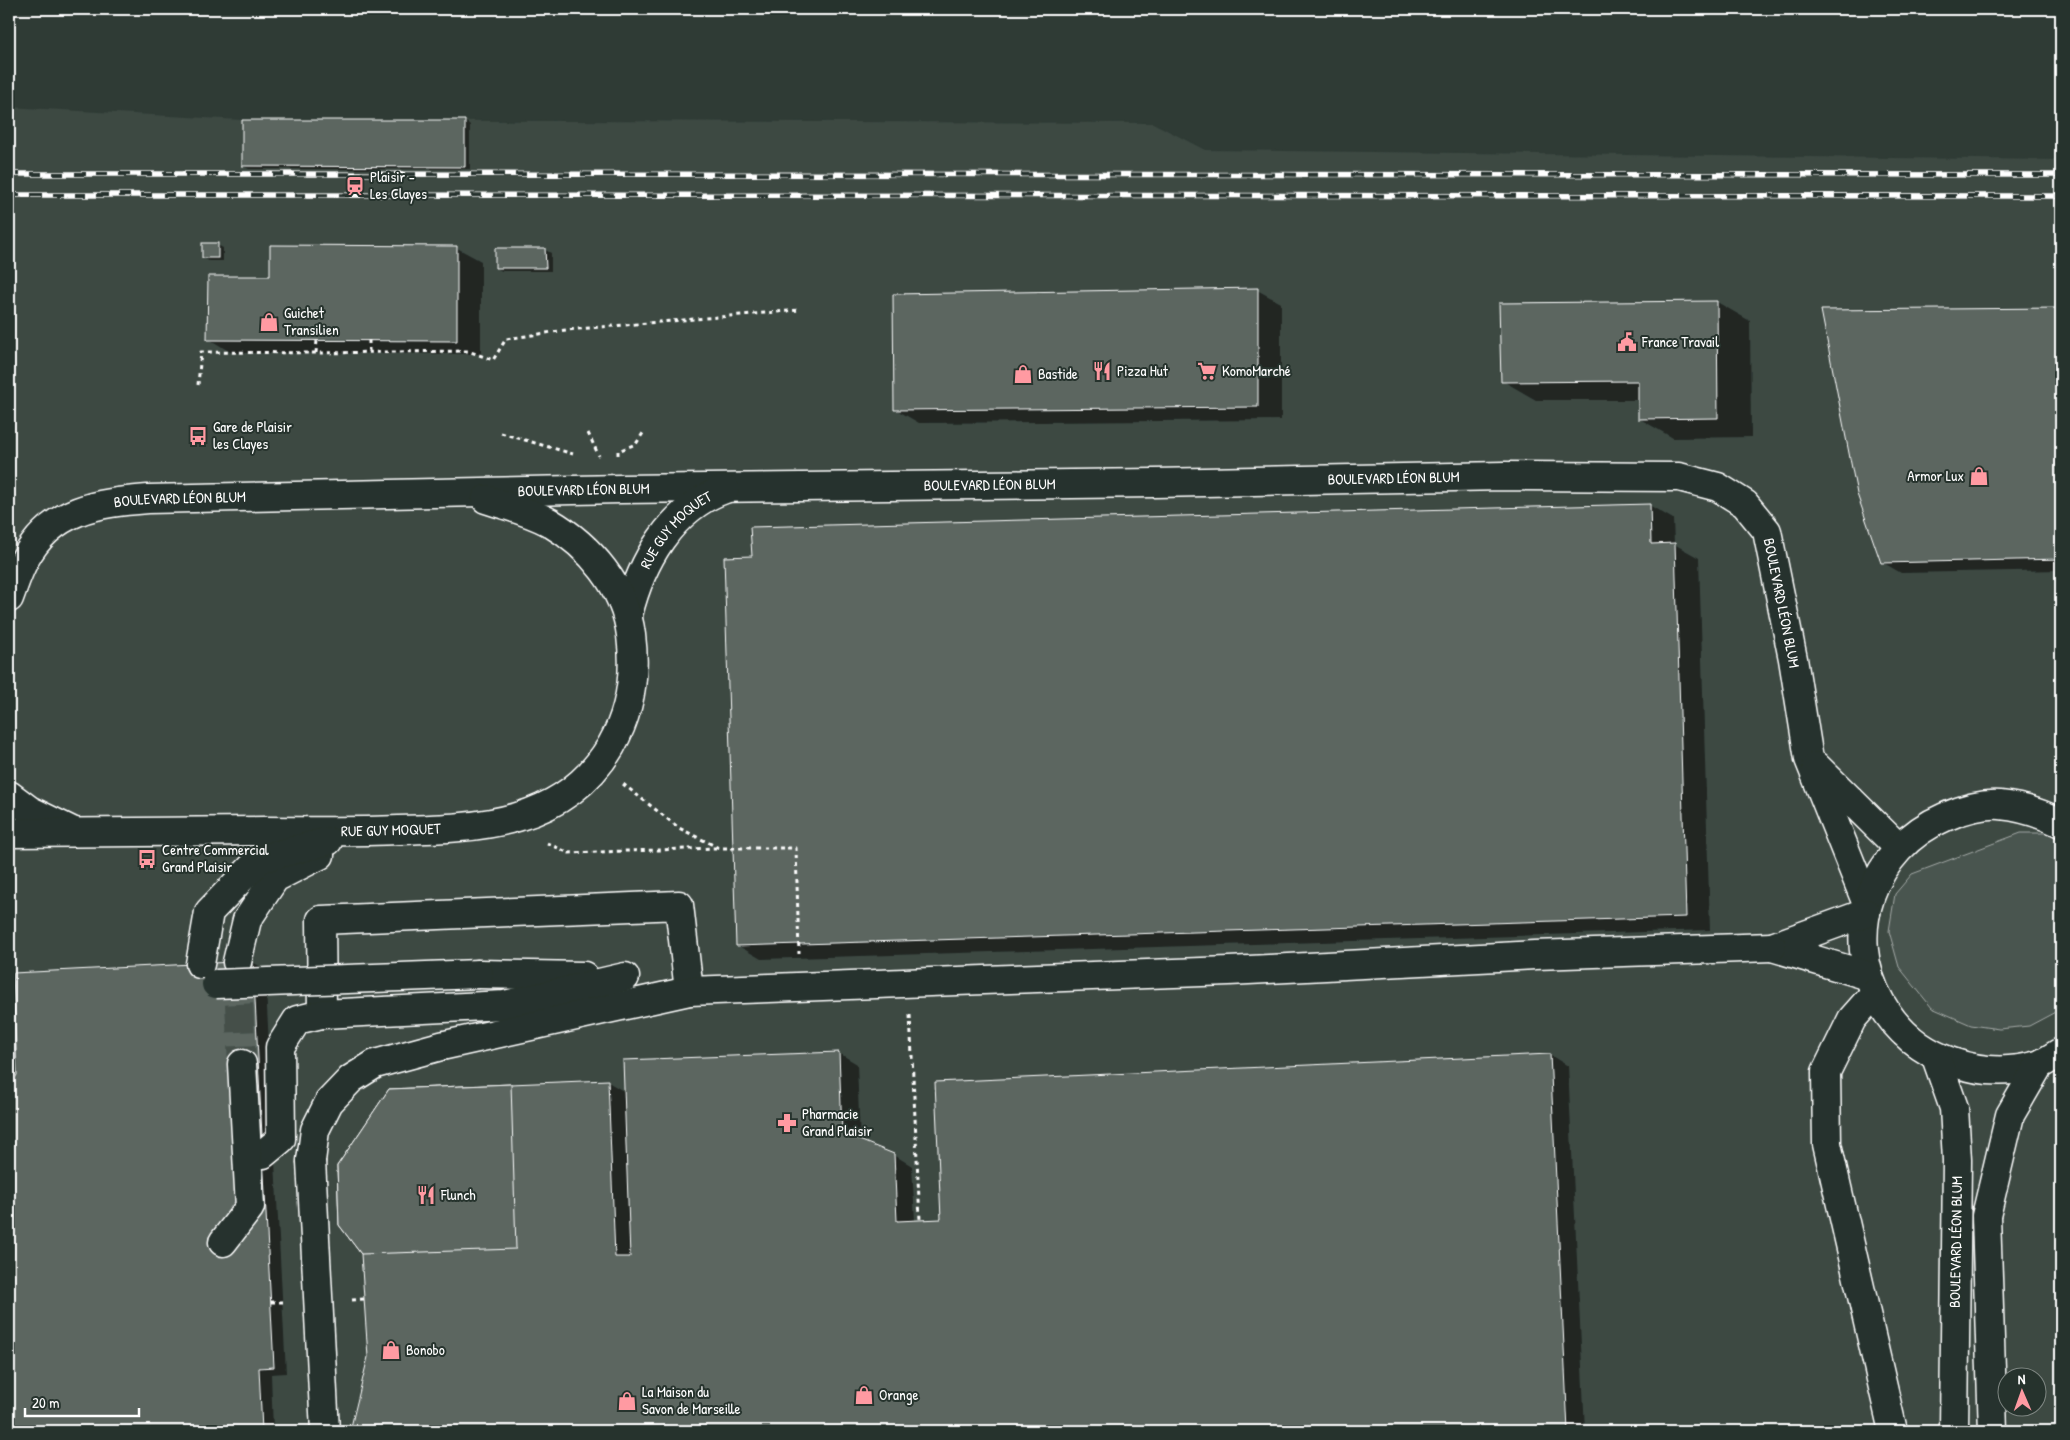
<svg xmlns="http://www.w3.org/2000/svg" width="2070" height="1440" viewBox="0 0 2070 1440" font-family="'Patrick Hand',sans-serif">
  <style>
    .built { fill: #3c4842; fill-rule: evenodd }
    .green { fill: #4a544f; stroke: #a4aaa7 }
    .shadow { fill: #0007 }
    .building { fill: #5b6661; stroke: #fff }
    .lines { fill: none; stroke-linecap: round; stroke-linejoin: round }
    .minor-tunnel { stroke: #444f49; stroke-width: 28; stroke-dasharray: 28 14; stroke-linecap: butt }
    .minor-casing { stroke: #fff; stroke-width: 31 }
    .path { stroke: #fff; stroke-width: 3; stroke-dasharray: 4 4; stroke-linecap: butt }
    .minor { stroke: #26332d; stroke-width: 28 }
    .rail-casing { stroke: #fff; stroke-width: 5.5 }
    .rail { stroke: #26332d; stroke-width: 4; stroke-dasharray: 11; stroke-linecap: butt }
    .minor-bridge-casing { stroke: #fff; stroke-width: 31; stroke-linecap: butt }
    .minor-bridge { stroke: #26332d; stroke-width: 28 }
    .labels { text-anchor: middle; stroke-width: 4; stroke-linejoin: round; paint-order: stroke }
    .poi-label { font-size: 15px; fill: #fff; stroke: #26332d; text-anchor: start }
    .street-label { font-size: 15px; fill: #fff; stroke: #26332d }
  </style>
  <rect width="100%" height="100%" fill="#2f3b35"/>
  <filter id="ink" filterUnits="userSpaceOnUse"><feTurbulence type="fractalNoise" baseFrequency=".02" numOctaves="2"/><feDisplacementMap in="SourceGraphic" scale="10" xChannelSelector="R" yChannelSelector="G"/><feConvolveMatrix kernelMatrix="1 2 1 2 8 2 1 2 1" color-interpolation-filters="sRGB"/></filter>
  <g filter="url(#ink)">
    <path class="built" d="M9,107L242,120L1153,123L1205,150L2061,160V1431H9ZM2008,1378H2038V1408H2008Z"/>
    <polygon class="green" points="2021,833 2048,833 2061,841 2061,1009 2029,1026 1999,1029 1971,1025 1932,1008 1899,967 1889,931 1895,894 1912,874"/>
    <g class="shadow">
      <polygon points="465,121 470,125 470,169 249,169 243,166"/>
      <polygon points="217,245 223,248 223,261 209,261 203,258"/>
      <polygon points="271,247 457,248 481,261 481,354 232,353 209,339 271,277"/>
      <polygon points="545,250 551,253 551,271 502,271 496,268"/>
      <polygon points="1257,290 1281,303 1281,420 919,423 895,409"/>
      <polygon points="1717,302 1750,321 1751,437 1673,438 1640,419 1640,400 1536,400 1503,381"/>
      <polygon points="2061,309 2061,570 1901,573 1882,562 1823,311"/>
      <polygon points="1649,505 1673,519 1674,544 1699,558 1710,930 761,959 737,945 753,557"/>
      <polygon points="252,962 265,969 286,1373 271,1374 273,1431 9,1431 9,1089 18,1075"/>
      <polygon points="839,1053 857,1064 860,1142 894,1155 912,1166 915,1221 942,1220 1550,1055 1568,1066 1585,1431 351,1431 370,1357 510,1085 608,1082 625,1092"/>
    </g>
    <g class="building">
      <polygon points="242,120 465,120 465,167 242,166"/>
      <rect x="202" y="243" width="16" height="15"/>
      <polygon points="270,245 457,246 457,341 207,340 208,276 270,276"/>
      <polygon points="495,248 545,248 546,268 495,268"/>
      <polygon points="1258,288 1258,407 894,410 893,294"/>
      <polygon points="1717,301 1718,418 1638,419 1638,381 1501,382 1499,303"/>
      <polygon points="2061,308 2061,559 1881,563 1857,494 1821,310"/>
      <polygon points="1650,504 1651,544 1675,543 1686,917 736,946 724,557 752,556 750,527"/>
      <polygon points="253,961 274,1367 259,1368 262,1431 9,1431 9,1087 17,1075 13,973"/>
      <polygon points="839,1052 842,1133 894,1154 897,1221 941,1219 935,1082 1550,1054 1568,1431 350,1431 368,1357 361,1254 339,1225 337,1166 389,1089 608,1080 615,1257 630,1257 623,1060"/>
      <polygon points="511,1084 516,1249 361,1254 339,1225 337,1166 389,1089"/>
    </g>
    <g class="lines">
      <polyline class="minor-tunnel" points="237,962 242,1064"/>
      <g class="minor-casing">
        <g id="minor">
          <path id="s1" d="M9,598C14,585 18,571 25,559C52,509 97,503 148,499L621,489L1155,483L1504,476L1679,477L1718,487L1745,504L1767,531L1793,659L1809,759L1867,904"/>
          <path id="s2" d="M628,615C641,562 671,508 725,489"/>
          <polyline points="1816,766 1899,848"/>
          <polyline points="9,795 29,810 72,831"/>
          <path d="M2061,823C2041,813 2022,807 2000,805C1982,804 1961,810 1945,817C1872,848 1841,934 1881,1003C1897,1031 1922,1052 1952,1062C1980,1072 2010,1073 2038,1065C2046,1062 2054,1056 2061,1052"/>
          <path id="s3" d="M9,833C94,833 179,831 264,831C309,831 354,832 399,830C480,828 564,825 611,746C631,711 636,674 631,635C625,587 590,546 549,522C529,511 507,506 486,499"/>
          <polyline points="1866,913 1772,947 1869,976"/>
          <polyline points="237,962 247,920 275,878 320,855"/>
          <polyline points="200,964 209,912 260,859 328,841"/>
          <polyline points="479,974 584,976"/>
          <polyline points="1875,993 1852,1019 1826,1072 1827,1144 1893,1431"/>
          <polyline points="322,1014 321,920 679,905 689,991"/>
          <polyline points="1936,1057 1954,1108 1957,1160 1954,1431"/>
          <polyline points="263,1154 281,1139 280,1047 297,1020 322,1014 505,1005 625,977"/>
          <polyline points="311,1161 315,1130 329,1102 351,1079 375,1064 441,1046 689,991 1229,971 1535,955 1772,947"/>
          <polyline points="223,1242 250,1207 242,1064"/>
          <polyline points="1993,1431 1986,1216 2010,1115 2039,1065"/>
        </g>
      </g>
      <g class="path">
        <polyline points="369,340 369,353"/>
        <polyline points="316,353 317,340"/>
        <polyline points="198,385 201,352 316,353 468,351 493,360 506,339 566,330 800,310"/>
        <polyline points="501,433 573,454"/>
        <polyline points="588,433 599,456"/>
        <polyline points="618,455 618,451 636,444 645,430"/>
        <polyline points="623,784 679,828 719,848 796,848 799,954"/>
        <polyline points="547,843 569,853 716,848"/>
        <polyline points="910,1015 920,1220"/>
        <polyline points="352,1300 364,1299"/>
        <polyline points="271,1302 286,1302"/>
      </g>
      <use href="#minor" class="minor"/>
      <g class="rail-casing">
        <g id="rail">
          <polyline points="9,174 2061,175"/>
          <polyline points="9,195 2061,196"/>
        </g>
      </g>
      <use href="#rail" class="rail"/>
      <g class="minor-bridge-casing">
        <g id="minor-bridge">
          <polyline points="216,984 479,974"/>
          <polyline points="311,1161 325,1431"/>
        </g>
      </g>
      <use href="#minor-bridge" class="minor-bridge"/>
    </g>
  </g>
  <defs>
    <g id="station-bare" transform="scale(1.5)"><path d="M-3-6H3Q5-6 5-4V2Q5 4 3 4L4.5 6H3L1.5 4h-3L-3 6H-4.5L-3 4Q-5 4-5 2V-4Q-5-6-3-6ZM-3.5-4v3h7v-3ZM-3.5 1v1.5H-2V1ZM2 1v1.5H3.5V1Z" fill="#ff9aa2" stroke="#26332d" stroke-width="2.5" paint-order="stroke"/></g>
    <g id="shop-bare" transform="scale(1.5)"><path d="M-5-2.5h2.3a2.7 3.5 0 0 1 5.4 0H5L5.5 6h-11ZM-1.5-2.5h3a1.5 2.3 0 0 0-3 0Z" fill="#ff9aa2" stroke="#26332d" stroke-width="2.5" paint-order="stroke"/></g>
    <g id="civic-bare" transform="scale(1.5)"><path d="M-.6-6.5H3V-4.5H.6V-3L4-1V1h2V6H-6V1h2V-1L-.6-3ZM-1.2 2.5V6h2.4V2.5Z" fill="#ff9aa2" stroke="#26332d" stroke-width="2.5" paint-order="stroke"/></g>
    <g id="restaurant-bare" transform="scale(1.5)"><path d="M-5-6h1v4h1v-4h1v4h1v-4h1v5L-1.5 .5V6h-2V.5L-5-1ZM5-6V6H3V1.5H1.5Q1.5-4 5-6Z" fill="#ff9aa2" stroke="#26332d" stroke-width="2.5" paint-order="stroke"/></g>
    <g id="supermarket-bare" transform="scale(1.5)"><path d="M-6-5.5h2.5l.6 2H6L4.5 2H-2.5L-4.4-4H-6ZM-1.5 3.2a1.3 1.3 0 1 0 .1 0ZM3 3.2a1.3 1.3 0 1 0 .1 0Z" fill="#ff9aa2" stroke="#26332d" stroke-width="2.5" paint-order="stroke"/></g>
    <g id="bus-bare" transform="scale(1.5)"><path d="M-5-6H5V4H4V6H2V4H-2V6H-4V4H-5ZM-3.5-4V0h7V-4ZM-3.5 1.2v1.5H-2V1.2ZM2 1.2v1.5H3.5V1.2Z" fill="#ff9aa2" stroke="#26332d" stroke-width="2.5" paint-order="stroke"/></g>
    <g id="pharmacy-bare" transform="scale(1.5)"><path d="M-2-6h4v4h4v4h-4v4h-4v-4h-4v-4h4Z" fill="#ff9aa2" stroke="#26332d" stroke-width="2.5" paint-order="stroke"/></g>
  </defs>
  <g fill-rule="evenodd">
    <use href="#station-bare" x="355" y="186"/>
    <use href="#shop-bare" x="269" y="322"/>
    <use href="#civic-bare" x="1627" y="342"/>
    <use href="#restaurant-bare" x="1102" y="371"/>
    <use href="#supermarket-bare" x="1207" y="371"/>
    <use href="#shop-bare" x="1023" y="374"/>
    <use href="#bus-bare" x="198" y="436"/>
    <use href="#shop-bare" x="1979" y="476"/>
    <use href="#bus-bare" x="147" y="859"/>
    <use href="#pharmacy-bare" x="787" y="1123"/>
    <use href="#restaurant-bare" x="426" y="1195"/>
    <use href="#shop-bare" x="391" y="1350"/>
    <use href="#shop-bare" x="864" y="1395"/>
    <use href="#shop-bare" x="627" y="1401"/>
  </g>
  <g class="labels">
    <g class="poi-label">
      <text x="370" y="182">Plaisir -<tspan x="370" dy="17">Les Clayes</tspan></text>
      <text x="284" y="318">Guichet<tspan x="284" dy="17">Transilien</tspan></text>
      <text x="1642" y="347">France Travail</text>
      <text x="1117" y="376">Pizza Hut</text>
      <text x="1222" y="376">KomoMarché</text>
      <text x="1038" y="379">Bastide</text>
      <text x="213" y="432">Gare de Plaisir<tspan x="213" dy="17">les Clayes</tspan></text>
      <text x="1964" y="481" text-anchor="end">Armor Lux</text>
      <text x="162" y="855">Centre Commercial<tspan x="162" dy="17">Grand Plaisir</tspan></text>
      <text x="802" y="1119">Pharmacie<tspan x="802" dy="17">Grand Plaisir</tspan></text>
      <text x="441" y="1200">Flunch</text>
      <text x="406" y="1355">Bonobo</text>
      <text x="642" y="1397">La Maison du<tspan x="642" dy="17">Savon de Marseille</tspan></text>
      <text x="879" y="1400">Orange</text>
    </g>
    <g class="street-label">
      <text dy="5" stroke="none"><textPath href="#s1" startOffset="1432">BOULEVARD LÉON BLUM</textPath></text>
      <text dy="5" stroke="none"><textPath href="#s1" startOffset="1028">BOULEVARD LÉON BLUM</textPath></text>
      <text dy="5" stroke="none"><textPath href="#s1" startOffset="622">BOULEVARD LÉON BLUM</textPath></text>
      <text dy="5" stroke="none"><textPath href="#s1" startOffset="218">BOULEVARD LÉON BLUM</textPath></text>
      <text dy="5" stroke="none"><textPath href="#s2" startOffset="100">RUE GUY MOQUET</textPath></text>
      <text dy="5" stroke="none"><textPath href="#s1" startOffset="1898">BOULEVARD LÉON BLUM</textPath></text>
      <text dy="5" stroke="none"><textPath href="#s3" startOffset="382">RUE GUY MOQUET</textPath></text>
      <text transform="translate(1956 1242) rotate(-89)" y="5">BOULEVARD LÉON BLUM</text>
    </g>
  </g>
  <rect width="2070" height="1440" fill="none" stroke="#26332d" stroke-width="30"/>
  <rect x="15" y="15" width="2040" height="1410" fill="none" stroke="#fff" stroke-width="2" filter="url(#ink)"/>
  <g transform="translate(2022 1392) rotate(358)"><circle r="24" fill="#26332d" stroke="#7d8581"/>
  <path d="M0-4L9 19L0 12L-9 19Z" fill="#ff9aa2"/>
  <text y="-8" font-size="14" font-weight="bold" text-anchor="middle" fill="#ffffff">N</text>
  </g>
  <path d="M25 1408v8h114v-8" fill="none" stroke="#ffffff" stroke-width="2.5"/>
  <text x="32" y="1408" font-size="15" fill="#ffffff" stroke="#26332d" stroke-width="4" paint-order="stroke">20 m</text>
</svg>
